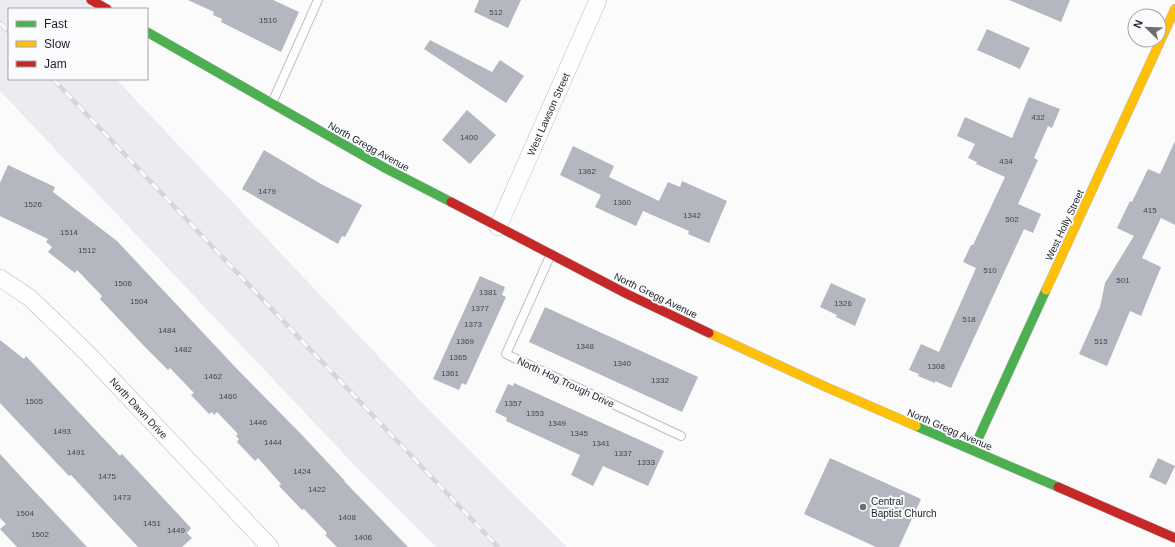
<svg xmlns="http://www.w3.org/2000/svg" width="1175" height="547" viewBox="0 0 1175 547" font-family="Arial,sans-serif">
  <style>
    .built { fill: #eaecf2 }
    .building { fill: #b4b7c0 }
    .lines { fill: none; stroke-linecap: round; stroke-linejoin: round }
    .lane-casing { stroke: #bcbcbf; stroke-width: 10 }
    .street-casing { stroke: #bcbcbf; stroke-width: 18 }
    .fast-casing { stroke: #bcbcbf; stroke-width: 10 }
    .slow-casing { stroke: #bcbcbf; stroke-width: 10 }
    .jam-casing { stroke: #bcbcbf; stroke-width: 10 }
    .lane { stroke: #fefeff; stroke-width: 8 }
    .street { stroke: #fefeff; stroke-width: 17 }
    .fast { stroke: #4caf50; stroke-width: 9 }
    .slow { stroke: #ffc107; stroke-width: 9 }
    .jam { stroke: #c62828; stroke-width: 9 }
    .rail-casing { stroke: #d6d6d7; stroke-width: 4.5 }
    .rail { stroke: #fafbfd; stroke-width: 3; stroke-dasharray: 9; stroke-linecap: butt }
    .poi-dot { fill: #6b6d70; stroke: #fafbfd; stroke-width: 1.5 }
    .labels { text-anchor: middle; stroke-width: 4; stroke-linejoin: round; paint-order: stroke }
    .number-label { font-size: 8px; fill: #44464c }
    .street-label { font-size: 10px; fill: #1e2025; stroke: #fafbfd }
    .poi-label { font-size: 10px; fill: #1e2025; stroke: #fafbfd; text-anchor: start }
  </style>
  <rect width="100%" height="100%" fill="#fbfbfc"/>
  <polygon class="built" points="0,0 88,0 90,9 9,9 9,79 116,79 431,412 567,547 436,547 360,471 0,91"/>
  <g class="building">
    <polygon points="188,0 273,0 299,12 281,52 221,22 222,19 213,15 214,12"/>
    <polygon points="479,0 521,0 508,28 474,12"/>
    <polygon points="1009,0 1070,0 1061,22"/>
    <polygon points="987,29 1030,48 1020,69 977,50"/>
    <polygon points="430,40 492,72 500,60 524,76 506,103 424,49"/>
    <polygon points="1029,97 1060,109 1052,128 1048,126 1034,158 1038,160 1018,204 1041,214 1033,233 1024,229 951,388 935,381 935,383 918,376 919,374 909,370 921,344 939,352 976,268 963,262 971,245 973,245 1005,177 976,164 977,162 968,158 975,144 957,136 965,117 1012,138"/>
    <polygon points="467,110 496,135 470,164 442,140"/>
    <polygon points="1175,141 1175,225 1161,218 1142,258 1161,267 1141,316 1130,311 1107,366 1079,354 1100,307 1105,283 1134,236 1117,228 1130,201 1132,202 1148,169 1160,174"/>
    <polygon points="573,146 614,166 609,177 659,201 668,182 680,187 682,181 727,201 709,243 688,234 689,231 643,211 636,226 595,207 601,195 560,175"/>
    <polygon points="264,150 321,184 362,205 345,237 342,236 338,244 242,189"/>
    <polygon points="8,165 55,187 53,192 117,241 237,369 301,434 345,481 344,481 408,547 337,547 325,535 327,533 304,509 302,510 279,486 281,484 258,458 255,461 237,442 239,439 236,436 238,434 217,412 214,415 212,412 209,414 191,395 194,393 170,368 168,370 144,346 100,299 102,296 77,270 75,273 48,252 52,247 46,242 48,239 0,216 0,183"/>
    <polygon points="480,276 505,287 502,295 506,297 466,385 462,383 459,390 433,379"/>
    <polygon points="831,283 866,299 855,326 836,317 837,315 820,307"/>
    <polygon points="545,307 698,377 682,412 529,342"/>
    <polygon points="0,340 24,359 26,356 120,456 122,454 191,528 187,533 192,538 182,547 138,547 71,475 69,476 0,403"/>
    <polygon points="514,383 664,451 648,486 603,466 593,486 571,475 580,455 506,421 507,418 495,412 508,384 513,386"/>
    <polygon points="0,454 23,479 87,547 17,547 0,529 6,524 0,518"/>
    <polygon points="830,458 921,499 899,547 876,547 804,514"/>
    <polygon points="1158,458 1175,466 1166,485 1149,477"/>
  </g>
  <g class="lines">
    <g class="lane-casing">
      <g id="lane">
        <polyline points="272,103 318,0"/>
        <polyline points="551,254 506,354 681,436"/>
      </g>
    </g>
    <g class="street-casing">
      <g id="street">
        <polyline points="498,227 598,0"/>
        <polyline points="0,278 30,298 88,354 270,547"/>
      </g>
    </g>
    <g class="fast-casing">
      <g id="fast">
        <polyline points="147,32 385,168 451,202"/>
        <polyline points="916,426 1058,487"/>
        <polyline points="973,450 1046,290"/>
      </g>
    </g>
    <g class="slow-casing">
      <g id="slow">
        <polyline points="1046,290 1175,9"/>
        <polyline points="709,333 826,387 916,426"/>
      </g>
    </g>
    <g class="jam-casing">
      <g id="jam">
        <polyline points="91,0 107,9"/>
        <polyline points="451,202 627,294 709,333"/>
        <polyline points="1058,487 1175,538"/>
      </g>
    </g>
    <use href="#lane" class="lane"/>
    <use href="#street" class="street"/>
    <use href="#fast" class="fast"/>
    <use href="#slow" class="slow"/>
    <use href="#jam" class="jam"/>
    <g class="rail-casing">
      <g id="rail">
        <polyline points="0,23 9,32"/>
        <polyline points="53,79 498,547"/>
      </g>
    </g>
    <use href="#rail" class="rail"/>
  </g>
  <circle class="poi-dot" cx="863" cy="507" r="4"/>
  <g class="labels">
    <g class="number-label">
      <text x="496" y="15">512</text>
      <text x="268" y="23">1510</text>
      <text x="1038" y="120">432</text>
      <text x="469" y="140">1400</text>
      <text x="1006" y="164">434</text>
      <text x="587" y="174">1362</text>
      <text x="267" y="194">1479</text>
      <text x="622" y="205">1360</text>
      <text x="33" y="207">1526</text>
      <text x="1150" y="213">415</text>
      <text x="692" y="218">1342</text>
      <text x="1012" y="222">502</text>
      <text x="69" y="235">1514</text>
      <text x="87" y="253">1512</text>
      <text x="990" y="273">510</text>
      <text x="1123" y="283">501</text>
      <text x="123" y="286">1506</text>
      <text x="488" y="295">1381</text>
      <text x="139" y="304">1504</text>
      <text x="843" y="306">1326</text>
      <text x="480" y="311">1377</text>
      <text x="969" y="322">518</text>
      <text x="473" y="327">1373</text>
      <text x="167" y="333">1484</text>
      <text x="465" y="344">1369</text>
      <text x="1101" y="344">515</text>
      <text x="585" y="349">1348</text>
      <text x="183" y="352">1482</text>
      <text x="458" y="360">1365</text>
      <text x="622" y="366">1340</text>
      <text x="936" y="369">1308</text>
      <text x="450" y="376">1361</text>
      <text x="213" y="379">1462</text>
      <text x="660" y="383">1332</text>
      <text x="228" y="399">1460</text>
      <text x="34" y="404">1505</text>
      <text x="513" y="406">1357</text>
      <text x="535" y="416">1353</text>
      <text x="258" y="425">1446</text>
      <text x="557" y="426">1349</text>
      <text x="62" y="434">1493</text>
      <text x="579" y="436">1345</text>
      <text x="273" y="445">1444</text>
      <text x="601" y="446">1341</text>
      <text x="76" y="455">1491</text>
      <text x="623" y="456">1337</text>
      <text x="646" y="465">1333</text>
      <text x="302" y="474">1424</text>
      <text x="107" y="479">1475</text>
      <text x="317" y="492">1422</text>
      <text x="122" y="500">1473</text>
      <text x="25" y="516">1504</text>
      <text x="347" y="520">1408</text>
      <text x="152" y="526">1451</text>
      <text x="176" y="533">1449</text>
      <text x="40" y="537">1502</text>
      <text x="363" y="540">1406</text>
    </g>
    <g class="street-label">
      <text transform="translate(548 114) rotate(-66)" y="4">West Lawson Street</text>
      <text transform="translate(369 146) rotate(29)" y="4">North Gregg Avenue</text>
      <text transform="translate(1064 225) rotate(-65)" y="4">West Holly Street</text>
      <text transform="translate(656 295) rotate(26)" y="4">North Gregg Avenue</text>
      <text transform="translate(566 382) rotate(25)" y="4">North Hog Trough Drive</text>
      <text transform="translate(139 408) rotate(47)" y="4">North Dawn Drive</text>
      <text transform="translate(950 429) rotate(23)" y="4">North Gregg Avenue</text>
    </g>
    <g class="poi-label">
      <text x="871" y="505">Central<tspan x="871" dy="12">Baptist Church</tspan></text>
    </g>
  </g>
  <rect x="8" y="8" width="140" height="72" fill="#fafbfd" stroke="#a2a3a7"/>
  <rect x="16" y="21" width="20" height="6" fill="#4caf50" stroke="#a2a3a7"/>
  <text x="44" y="28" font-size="12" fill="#1e2025">Fast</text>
  <rect x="16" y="41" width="20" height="6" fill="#ffc107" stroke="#a2a3a7"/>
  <text x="44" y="48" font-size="12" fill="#1e2025">Slow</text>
  <rect x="16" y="61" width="20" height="6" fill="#c62828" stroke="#a2a3a7"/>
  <text x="44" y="68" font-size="12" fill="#1e2025">Jam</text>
  <g transform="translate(1147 28) rotate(293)"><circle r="19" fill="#fafbfd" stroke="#a2a3a7"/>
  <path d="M0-3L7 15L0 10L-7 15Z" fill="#6b6d70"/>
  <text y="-6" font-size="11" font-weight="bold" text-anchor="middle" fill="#1e2025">N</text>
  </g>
</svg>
